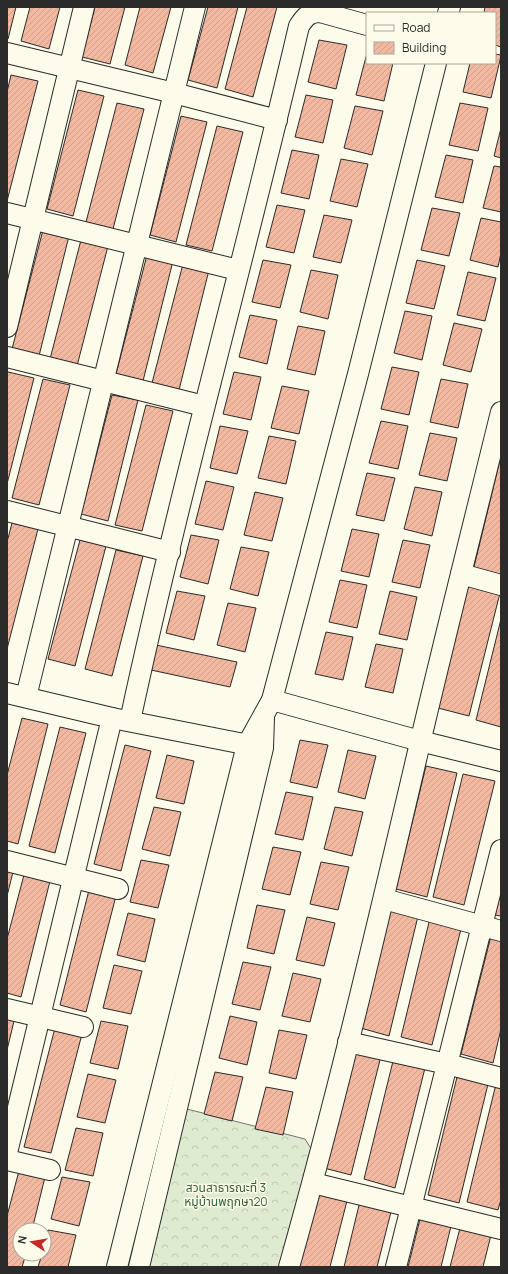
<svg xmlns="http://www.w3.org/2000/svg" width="508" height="1274" viewBox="0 0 508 1274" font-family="Manrope,'Noto Sans Thai',sans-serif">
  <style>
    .forest { fill: url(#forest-crowns); stroke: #74746e }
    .building { fill: url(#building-hatch); stroke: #2b2b2b }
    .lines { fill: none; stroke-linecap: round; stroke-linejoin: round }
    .minor-casing { stroke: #2b2b2b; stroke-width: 22 }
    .minor { stroke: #fdfbea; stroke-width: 20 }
    .labels { text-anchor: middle; stroke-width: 3; stroke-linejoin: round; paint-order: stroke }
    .park-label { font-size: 12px; fill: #34623c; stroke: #fdfbea }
  </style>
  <defs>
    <pattern id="forest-crowns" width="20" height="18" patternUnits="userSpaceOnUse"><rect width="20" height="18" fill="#deebd1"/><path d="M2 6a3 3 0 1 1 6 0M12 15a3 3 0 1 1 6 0" fill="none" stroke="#bfcab4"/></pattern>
    <pattern id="building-hatch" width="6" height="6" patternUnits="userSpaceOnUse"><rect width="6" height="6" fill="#f2b8a0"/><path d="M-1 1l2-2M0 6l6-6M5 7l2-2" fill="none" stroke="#d09e8a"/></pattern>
  </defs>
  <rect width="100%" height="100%" fill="#fdfbea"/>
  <polygon class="forest" points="187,1109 305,1139 317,1158 291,1267 134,1267"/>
  <g class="building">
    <polygon points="7,7 16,7 8,39 7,38"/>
    <polygon points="30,7 60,7 49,49 21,41"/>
    <polygon points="95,7 125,7 110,64 82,57"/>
    <polygon points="140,7 171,7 153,73 125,65"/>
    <polygon points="208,7 238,7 217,88 188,80"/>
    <polygon points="247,7 277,7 253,97 225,89"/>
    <polygon points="485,7 501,7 501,47 495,45 495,13 484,13"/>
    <polygon points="319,40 347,45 336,89 308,82"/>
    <polygon points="367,53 367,63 393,63 384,101 356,95"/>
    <polygon points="495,54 501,55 501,56 491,98 463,92 470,63 495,63"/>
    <polygon points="11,75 38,81 7,201 7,92"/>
    <polygon points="78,90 104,96 73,216 47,209"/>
    <polygon points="306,95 333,100 323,143 295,137"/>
    <polygon points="117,103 144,109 113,229 86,222"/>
    <polygon points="460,103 488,108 478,151 449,145"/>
    <polygon points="355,106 383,111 372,155 344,148"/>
    <polygon points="181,116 207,122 176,242 150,235"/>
    <polygon points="217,126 243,132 212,251 186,245"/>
    <polygon points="501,128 501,158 494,156"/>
    <polygon points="292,150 319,155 309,199 281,193"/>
    <polygon points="446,155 473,160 463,203 435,197"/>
    <polygon points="341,159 368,164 357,207 330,201"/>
    <polygon points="494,166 501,167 501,212 483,208"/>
    <polygon points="277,205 305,210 294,253 266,247"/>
    <polygon points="432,208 460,213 449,256 421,250"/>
    <polygon points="324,215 352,220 341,263 313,257"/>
    <polygon points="481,218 501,222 501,253 498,267 470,260"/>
    <polygon points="43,230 69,236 39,356 12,349"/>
    <polygon points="81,240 108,246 77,366 50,359"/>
    <polygon points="147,255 173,261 143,381 116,374"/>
    <polygon points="263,260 291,265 280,308 252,302"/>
    <polygon points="417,260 445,266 434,309 406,303"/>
    <polygon points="183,264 209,270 179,390 152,383"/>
    <polygon points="311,270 338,275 328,319 300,312"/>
    <polygon points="468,272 496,278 485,321 457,315"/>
    <polygon points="405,311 432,316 422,360 394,353"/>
    <polygon points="250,315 277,320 267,364 239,357"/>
    <polygon points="454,323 482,329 471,372 443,365"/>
    <polygon points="298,326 325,331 315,375 287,369"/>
    <polygon points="392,367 419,372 409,415 381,409"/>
    <polygon points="8,372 34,378 7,484 7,375"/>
    <polygon points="234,372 261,377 251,420 223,414"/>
    <polygon points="43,379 70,385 39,505 12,498"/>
    <polygon points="441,379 468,384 458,428 430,422"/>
    <polygon points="282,386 309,391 299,434 271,428"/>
    <polygon points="112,395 138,400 108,521 81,514"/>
    <polygon points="146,405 173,411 142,531 115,525"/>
    <polygon points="381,421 408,426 398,469 369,463"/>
    <polygon points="220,426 248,431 237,474 210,468"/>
    <polygon points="430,433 457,438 447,481 419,475"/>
    <polygon points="269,436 296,441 286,484 258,478"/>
    <polygon points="501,456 501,578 473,571"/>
    <polygon points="367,473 395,478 384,521 356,515"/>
    <polygon points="206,481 234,487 223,530 195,524"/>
    <polygon points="415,487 442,492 432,536 404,529"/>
    <polygon points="255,492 283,498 272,541 244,535"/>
    <polygon points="12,523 38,529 7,649 7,542"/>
    <polygon points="352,529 379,534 369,577 341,571"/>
    <polygon points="191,535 219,540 208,584 180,577"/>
    <polygon points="80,540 106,546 75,666 48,659"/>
    <polygon points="403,540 430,545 420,588 392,582"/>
    <polygon points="241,547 269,552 258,596 230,589"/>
    <polygon points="116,550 143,556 112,676 85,669"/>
    <polygon points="340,580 367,585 357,628 329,622"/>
    <polygon points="468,586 500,593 469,716 438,708"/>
    <polygon points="177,591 205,596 194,640 166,633"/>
    <polygon points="390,591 417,597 407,640 379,634"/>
    <polygon points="228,603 256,608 245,652 217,645"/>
    <polygon points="501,619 501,727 476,720"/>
    <polygon points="326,632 353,637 343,680 315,674"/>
    <polygon points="376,644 403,649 393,693 365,687"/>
    <polygon points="156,645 237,662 230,687 151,670"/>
    <polygon points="22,718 48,724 18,844 7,841 7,775"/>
    <polygon points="60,727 86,733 55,853 29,846"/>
    <polygon points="300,740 328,745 317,788 290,782"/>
    <polygon points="125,745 151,751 121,871 94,864"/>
    <polygon points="348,750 376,756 365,799 338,792"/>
    <polygon points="167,755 194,761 184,804 156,798"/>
    <polygon points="426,766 457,773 427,897 396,889"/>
    <polygon points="463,774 495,781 464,905 433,897"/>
    <polygon points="286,792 313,797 303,840 275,834"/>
    <polygon points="154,807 181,812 170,856 142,849"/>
    <polygon points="335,807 363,812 352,856 324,849"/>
    <polygon points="273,847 301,852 290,895 262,889"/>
    <polygon points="141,860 169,865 158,908 130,902"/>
    <polygon points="321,862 349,867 338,910 310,904"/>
    <polygon points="7,867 14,868 7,896"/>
    <polygon points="25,871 51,877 21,997 7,993 7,939"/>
    <polygon points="90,886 117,892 86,1012 60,1005"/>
    <polygon points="501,890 501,916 495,915"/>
    <polygon points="257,905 285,910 274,954 247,948"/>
    <polygon points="388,905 419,912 389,1036 357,1027"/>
    <polygon points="128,913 155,919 145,962 117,955"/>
    <polygon points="431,914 463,921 432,1045 401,1037"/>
    <polygon points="307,917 335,923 324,966 296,960"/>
    <polygon points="492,932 501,934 501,1029 493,1063 461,1054"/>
    <polygon points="243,962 271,967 260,1010 232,1004"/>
    <polygon points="114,965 142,971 131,1014 103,1008"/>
    <polygon points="293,973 321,979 310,1022 282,1016"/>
    <polygon points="7,1011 16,1013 7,1050"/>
    <polygon points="230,1016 257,1022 247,1065 219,1058"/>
    <polygon points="101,1021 128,1026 118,1069 90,1063"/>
    <polygon points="55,1028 82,1034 51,1153 24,1147"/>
    <polygon points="279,1030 307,1035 296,1079 269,1073"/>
    <polygon points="350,1045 382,1052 351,1175 320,1167"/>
    <polygon points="394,1057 426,1064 395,1188 364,1179"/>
    <polygon points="215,1072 243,1077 232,1121 204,1114"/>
    <polygon points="458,1073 489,1080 459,1203 428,1195"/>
    <polygon points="88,1074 116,1080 105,1123 77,1117"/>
    <polygon points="497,1080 501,1081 501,1199 498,1210 467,1202"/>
    <polygon points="266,1087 293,1092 283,1135 255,1129"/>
    <polygon points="76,1128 103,1133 93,1176 65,1170"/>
    <polygon points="20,1167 46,1173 32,1230 20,1230 20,1254 26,1254 22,1267 7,1267 7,1216"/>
    <polygon points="62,1177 90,1182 79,1226 51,1219"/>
    <polygon points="317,1185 349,1193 330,1267 297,1267"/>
    <polygon points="361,1197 393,1204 377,1267 344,1267"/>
    <polygon points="422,1211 453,1218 441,1267 408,1267"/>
    <polygon points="461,1224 492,1231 483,1267 450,1267"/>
    <polygon points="48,1230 76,1235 68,1267 38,1267 42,1254 44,1254"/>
  </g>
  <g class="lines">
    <g class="minor-casing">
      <g id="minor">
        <polyline points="448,13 450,7"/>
        <polyline points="7,53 174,93 277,120"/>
        <polyline points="7,213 238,270"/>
        <polyline points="7,327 84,7"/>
        <polyline points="7,357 204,406"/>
        <polyline points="7,511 170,552"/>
        <polyline points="461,574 501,585"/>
        <polyline points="7,693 112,718 259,747"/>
        <polyline points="26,697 195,7"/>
        <polyline points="272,700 420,741 501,761"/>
        <path d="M130,721C180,488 245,258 299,26C305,17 309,12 320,12L367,25"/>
        <polyline points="7,861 118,889"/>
        <polyline points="384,899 501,931"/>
        <polyline points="7,1009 83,1027"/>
        <polyline points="348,1042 447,1064 501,1078"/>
        <polyline points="7,1153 112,718"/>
        <polyline points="7,1160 50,1170"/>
        <polyline points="313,1183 501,1229"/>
        <polyline points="117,1267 247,745 272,700 358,374 436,63"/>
        <polyline points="139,1267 263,748 264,718"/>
        <path d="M289,1267C338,1094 379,918 420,743C446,632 474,522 501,412"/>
        <polyline points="396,1267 501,850"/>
      </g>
    </g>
    <use href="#minor" class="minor"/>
  </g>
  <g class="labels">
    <g class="park-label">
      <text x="226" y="1192">สวนสาธารณะที่ 3<tspan x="226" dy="14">หมู่บ้านพฤกษา20</tspan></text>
    </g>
  </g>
  <rect width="508" height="1274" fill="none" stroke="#2b2b2b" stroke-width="16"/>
  <rect x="366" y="12" width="130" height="52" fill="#fdfbea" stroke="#a9a89e"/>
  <rect x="374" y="25" width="20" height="6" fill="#fdfbea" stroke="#a9a89e"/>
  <text x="402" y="32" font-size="12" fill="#2b2b2b">Road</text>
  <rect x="374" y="42" width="20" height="12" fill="url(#building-hatch)" stroke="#a9a89e"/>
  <text x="402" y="52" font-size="12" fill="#2b2b2b">Building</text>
  <g transform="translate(32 1242) rotate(282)"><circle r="19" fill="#fdfbea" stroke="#a9a89e"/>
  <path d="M0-3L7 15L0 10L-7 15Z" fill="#c62828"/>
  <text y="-6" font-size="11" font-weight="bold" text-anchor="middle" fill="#2b2b2b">N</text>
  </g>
</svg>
